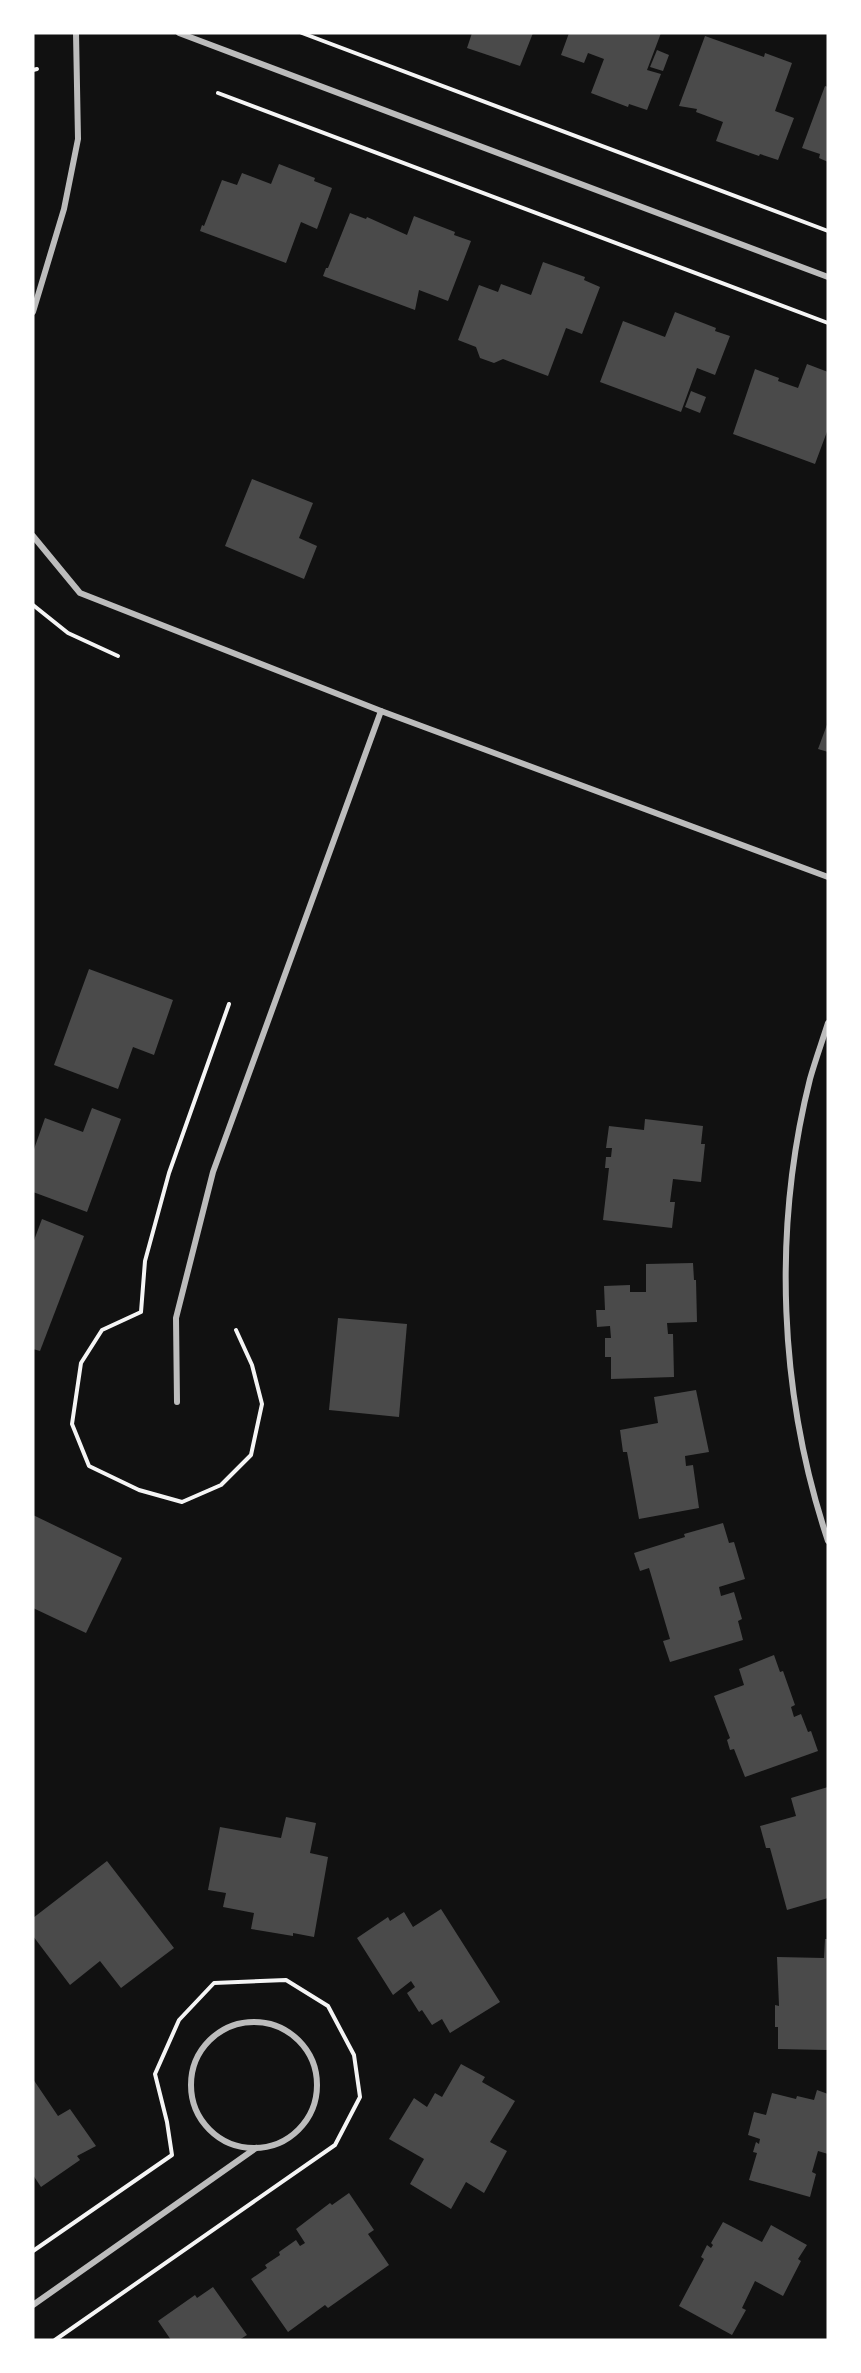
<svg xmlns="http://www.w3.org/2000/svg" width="861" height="2373" viewBox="0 0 861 2373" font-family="'Exo 2',sans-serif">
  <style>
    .building { fill: #4a4a4a }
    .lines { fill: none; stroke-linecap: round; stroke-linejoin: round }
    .path { stroke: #f5f5f5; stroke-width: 4 }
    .minor { stroke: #bcbcbc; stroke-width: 6 }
  </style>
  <rect width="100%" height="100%" fill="#111"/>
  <g class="building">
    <polygon points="472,33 533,33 520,66 467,48"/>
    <polygon points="569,33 661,33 647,70 661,74 647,110 629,104 628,107 591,93 604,59 588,53 584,63 561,55"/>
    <polygon points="705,36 764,57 765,53 792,63 775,111 794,118 778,160 760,154 759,156 716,141 723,122 696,112 697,109 679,106"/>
    <polygon points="657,50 669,55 663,71 650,67"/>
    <polygon points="825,86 828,87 828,162 819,158 820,154 802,148"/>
    <polygon points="279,164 315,178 314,181 332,188 317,229 301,222 286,263 200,231 202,225 204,226 222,180 237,185 242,173 271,184"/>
    <polygon points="350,213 366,219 367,217 407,235 414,216 455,232 454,235 471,241 448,301 419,290 415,310 323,276 326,268 328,268"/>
    <polygon points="543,262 585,277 584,280 600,287 582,334 566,328 548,376 503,359 494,363 480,358 476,347 458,340 479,285 498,292 501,284 531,295"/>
    <polygon points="675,312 716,328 715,331 730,336 715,375 697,368 681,412 600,382 623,321 665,337"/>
    <polygon points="807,364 828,372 828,429 815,464 733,434 755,369 779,378 778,381 798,388"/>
    <polygon points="691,391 706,397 700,413 685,407"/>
    <polygon points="252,479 313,503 299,538 317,546 304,579 225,546"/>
    <polygon points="828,722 828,752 818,749"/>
    <polygon points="89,969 173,1000 154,1055 133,1047 118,1089 54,1065"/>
    <polygon points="92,1108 121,1119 87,1212 33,1192 33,1152 45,1118 83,1132"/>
    <polygon points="645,1119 703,1126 701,1144 705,1144 701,1182 673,1179 670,1202 675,1202 672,1228 603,1220 609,1168 605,1168 606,1157 611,1157 612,1148 606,1148 609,1126 644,1130"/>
    <polygon points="42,1219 84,1236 40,1351 33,1349 33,1243"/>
    <polygon points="693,1263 694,1280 696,1280 697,1322 667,1323 668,1334 673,1334 674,1377 611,1379 611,1357 605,1357 605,1338 611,1338 610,1326 597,1327 596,1310 605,1310 604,1286 630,1285 630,1292 646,1292 646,1264"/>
    <polygon points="338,1318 407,1324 399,1417 329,1410"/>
    <polygon points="696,1390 709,1452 685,1456 686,1466 693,1465 699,1508 639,1519 627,1452 623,1452 620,1430 658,1423 654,1397"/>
    <polygon points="33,1515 122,1558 86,1633 33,1608"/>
    <polygon points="723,1523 729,1543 734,1542 745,1579 719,1587 721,1596 734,1592 742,1619 738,1621 743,1640 670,1662 663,1641 670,1639 649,1568 640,1571 634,1553 685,1537 684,1534"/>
    <polygon points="774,1655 780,1672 783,1671 795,1705 791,1707 794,1717 801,1714 808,1732 811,1731 818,1751 745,1777 734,1749 730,1750 727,1740 730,1738 714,1696 744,1685 739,1669"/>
    <polygon points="828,1787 828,1898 787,1910 770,1848 766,1848 760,1826 796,1816 791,1798"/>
    <polygon points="286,1817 316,1823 310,1853 328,1857 314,1937 293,1933 293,1936 251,1929 254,1913 223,1907 226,1893 208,1890 220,1827 281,1838"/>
    <polygon points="107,1861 174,1948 121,1988 100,1961 70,1985 33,1936 33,1918"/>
    <polygon points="441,1909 500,2002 450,2033 442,2019 432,2025 422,2010 419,2012 407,1993 415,1987 411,1981 393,1995 357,1938 388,1917 390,1921 404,1912 413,1927"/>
    <polygon points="825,1939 828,1939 828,2050 778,2049 778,2027 775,2027 775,2005 779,2006 777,1957 824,1958"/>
    <polygon points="461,2064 485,2077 482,2082 515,2101 490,2142 507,2151 484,2193 466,2182 451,2209 410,2184 424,2159 389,2139 414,2098 427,2107 435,2093 442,2097"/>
    <polygon points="33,2079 58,2116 70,2109 96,2146 77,2156 80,2160 41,2187 33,2175"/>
    <polygon points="817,2090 828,2094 828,2154 818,2151 812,2172 816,2174 810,2197 749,2180 757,2153 753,2152 756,2142 759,2144 760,2139 748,2135 754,2112 766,2115 772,2093 796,2099 797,2096 814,2100"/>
    <polygon points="349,2193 374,2230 368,2234 389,2265 328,2308 325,2305 288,2332 251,2279 267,2268 265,2265 280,2255 279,2252 296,2240 300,2246 305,2243 296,2229 330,2203 332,2205"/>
    <polygon points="723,2222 762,2242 771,2225 807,2245 798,2259 801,2261 783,2296 755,2281 742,2308 746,2310 732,2335 679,2306 704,2259 701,2257 707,2245 711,2248 713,2245 711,2243"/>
    <polygon points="213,2287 247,2335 239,2340 171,2340 158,2321 195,2295 197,2298"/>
  </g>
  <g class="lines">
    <g class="path">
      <polyline points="302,33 828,231"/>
      <polyline points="33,70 37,69"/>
      <polyline points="218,93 828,323"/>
      <polyline points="33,605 68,633 118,656"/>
      <polyline points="229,1004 169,1173 145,1261 141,1312 102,1330 81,1363 72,1424 89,1466 139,1490 182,1502 221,1485 251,1455 262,1404 252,1365 236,1330"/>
      <polyline points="33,2251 172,2155 167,2122 155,2074 179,2020 214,1983 286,1980 328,2006 354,2055 360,2097 335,2145 55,2340"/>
    </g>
    <g class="minor">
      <polyline points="179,33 828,277"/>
      <polyline points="33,312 64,209 78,139 76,33"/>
      <polyline points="33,536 80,593 381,711 828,877"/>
      <path d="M828,1023C822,1042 815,1061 810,1079C772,1230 779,1395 828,1541"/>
      <polyline points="177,1402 176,1318 213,1172 381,711"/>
      <circle cx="254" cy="2085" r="63"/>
      <polyline points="33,2305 256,2148"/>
    </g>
  </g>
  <rect width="861" height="2373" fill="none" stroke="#ffffff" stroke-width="69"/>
</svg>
